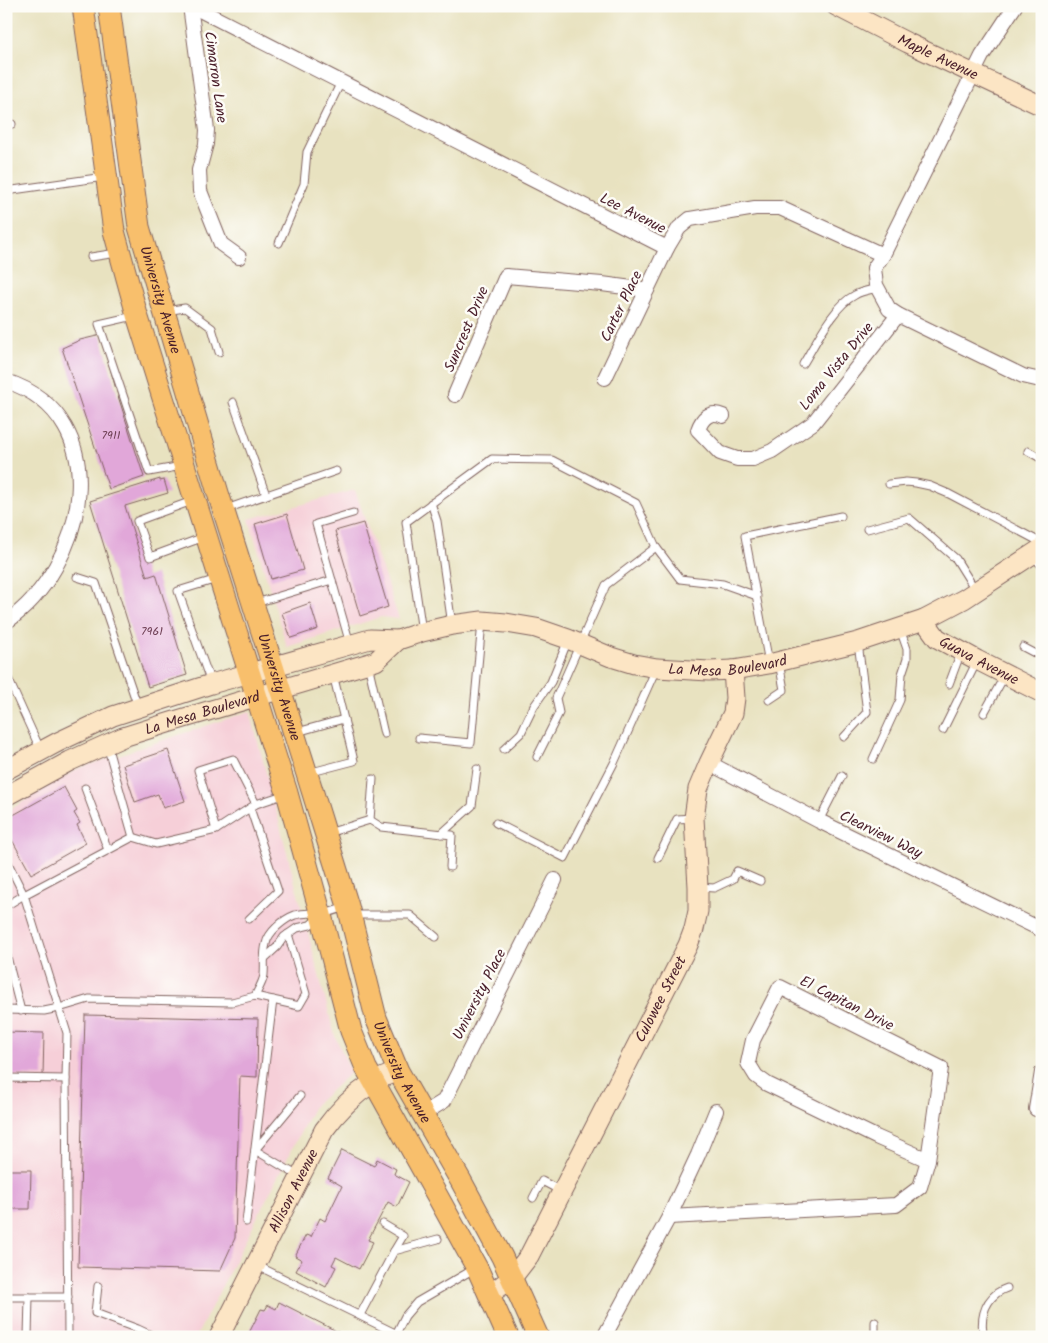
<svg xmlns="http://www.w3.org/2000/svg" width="1048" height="1343" viewBox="0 0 1048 1343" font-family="Kalam,sans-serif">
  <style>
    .built { fill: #f6cfd8 }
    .building { fill: #e1a7d9 }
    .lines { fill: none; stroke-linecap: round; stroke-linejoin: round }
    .lane-casing { stroke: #81635f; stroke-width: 9 }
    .street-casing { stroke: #81635f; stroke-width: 16 }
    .secondary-casing { stroke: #81635f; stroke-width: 21 }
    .primary-casing { stroke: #81635f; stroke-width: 23 }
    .lane { stroke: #fff; stroke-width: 7 }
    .street { stroke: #fff; stroke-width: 14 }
    .secondary { stroke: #fce5c4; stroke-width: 19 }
    .primary { stroke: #f8bf6c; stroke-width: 21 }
    .labels { text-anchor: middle; stroke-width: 5; stroke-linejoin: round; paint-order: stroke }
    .number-label { font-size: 12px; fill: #704156 }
    .street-label { font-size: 15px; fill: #4a1f2b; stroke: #fdfcf7 }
  </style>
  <rect width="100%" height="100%" fill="#fdfcf7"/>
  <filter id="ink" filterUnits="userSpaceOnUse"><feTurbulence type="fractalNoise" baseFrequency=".02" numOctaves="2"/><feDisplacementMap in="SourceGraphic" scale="10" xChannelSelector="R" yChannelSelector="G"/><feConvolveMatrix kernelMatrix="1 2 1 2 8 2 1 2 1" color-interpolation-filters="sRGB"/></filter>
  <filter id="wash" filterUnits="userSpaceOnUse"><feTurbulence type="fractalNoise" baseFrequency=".0096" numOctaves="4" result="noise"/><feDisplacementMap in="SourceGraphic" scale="20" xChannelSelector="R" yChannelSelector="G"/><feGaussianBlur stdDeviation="1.12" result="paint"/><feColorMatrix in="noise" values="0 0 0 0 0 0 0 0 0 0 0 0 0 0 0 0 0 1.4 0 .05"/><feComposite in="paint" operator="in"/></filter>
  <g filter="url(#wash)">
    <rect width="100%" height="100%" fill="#e8e2c0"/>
    <g class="built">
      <polygon points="355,490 399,619 381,617 287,647 249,519"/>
      <polygon points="250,711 335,1036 351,1072 314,1106 196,1337 6,1337 6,812 77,769"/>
    </g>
    <g id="blocks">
      <g class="building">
        <polygon points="101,335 117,393 144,477 109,489 62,348 80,340"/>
        <polygon points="160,479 160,481 164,480 168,493 125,506 147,577 156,574 187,675 148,687 90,501"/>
        <polygon points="287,514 303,570 271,579 255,524"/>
        <polygon points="363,523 388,607 360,616 335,531"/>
        <polygon points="310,603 318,629 291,638 282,613"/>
        <polygon points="168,750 185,801 163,808 158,794 135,802 123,765"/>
        <polygon points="64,787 77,811 74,813 80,823 77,825 86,843 31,874 6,829 6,819"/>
        <polygon points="85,1015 258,1019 257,1077 240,1076 235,1238 220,1271 78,1267"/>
        <polygon points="6,1032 44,1033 43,1076 6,1075"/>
        <polygon points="342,1150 374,1166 377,1159 396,1169 394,1174 409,1182 397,1207 388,1202 368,1240 373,1242 359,1269 336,1257 332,1265 336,1267 326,1287 296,1271 302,1260 295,1256 306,1235 311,1237 320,1218 325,1221 342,1186 328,1178"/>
        <polygon points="6,1170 31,1170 30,1209 6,1209"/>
        <polygon points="279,1302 348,1337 247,1337 261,1309 265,1310 268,1305 276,1309"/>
      </g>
    </g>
  </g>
  <g filter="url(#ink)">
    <use href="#blocks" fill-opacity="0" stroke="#81635f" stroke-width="1"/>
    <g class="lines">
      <g class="lane-casing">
        <g id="lane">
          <polyline points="6,125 12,124"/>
          <polyline points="6,191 104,177"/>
          <polyline points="279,243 304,184 307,152 341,82"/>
          <polyline points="91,257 117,253"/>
          <polyline points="165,311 185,308 212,328 219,352"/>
          <polyline points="134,316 99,324 149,472 182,466"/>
          <path d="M803,364C816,343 833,306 855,295C861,291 870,290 878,288"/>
          <polyline points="233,402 266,495"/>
          <polyline points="1028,451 1042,459"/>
          <polyline points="889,484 906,482 916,483 930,486 949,494 1042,543"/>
          <polyline points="192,501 137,521 150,557 204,537"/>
          <polyline points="431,503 437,521 452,625"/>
          <polyline points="226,509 336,471"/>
          <polyline points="867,529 909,518 956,559 976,591"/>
          <polyline points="656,547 680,579 723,584 757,596"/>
          <polyline points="1032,555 1042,566"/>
          <polyline points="77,577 96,583 138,707"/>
          <polyline points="256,603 332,580"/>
          <polyline points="422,632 406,522 492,459 552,460 636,503 656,547 606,585 556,698 559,713 537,757"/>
          <polyline points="350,644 316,524 353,513"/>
          <polyline points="1023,647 1042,657"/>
          <polyline points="769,663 745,536 841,516"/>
          <polyline points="368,664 384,734"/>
          <polyline points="7,676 41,751"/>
          <polyline points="211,683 178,591 217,579"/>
          <polyline points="949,684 961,652"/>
          <polyline points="769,700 784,690 779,662"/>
          <polyline points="984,713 1005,675"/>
          <polyline points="943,730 977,661"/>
          <polyline points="297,732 344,719"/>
          <polyline points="844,737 867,712 858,643"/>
          <polyline points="419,738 471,743 482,622"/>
          <polyline points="107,745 133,837"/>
          <polyline points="504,749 521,733 534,706 551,682 568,640"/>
          <polyline points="873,759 900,700 902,674 907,659 907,649 900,629"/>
          <polyline points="308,773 354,761 333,674"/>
          <polyline points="85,788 108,850"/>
          <polyline points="370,820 373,779"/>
          <polyline points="819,821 842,776"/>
          <polyline points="496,823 565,858 614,763 656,669"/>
          <polyline points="216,830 198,770 233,759 256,804"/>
          <polyline points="328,833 370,820 381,827 452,835 450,867"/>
          <polyline points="441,834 472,806 477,769"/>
          <polyline points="658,858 677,819 693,818"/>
          <polyline points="6,859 24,895 6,906"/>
          <polyline points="699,887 714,888 733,879 737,871 760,881"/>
          <polyline points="353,915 410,915 436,937"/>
          <polyline points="249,919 278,891 250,808"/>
          <polyline points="6,953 21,1011"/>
          <polyline points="264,959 277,947 284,937 297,928 310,925 321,915 346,907"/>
          <polyline points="255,996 299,1006 306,994 288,934"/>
          <path d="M6,1010L44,1011L59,1008L89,999L232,1002L255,996C258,990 263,982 264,975C265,965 263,954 266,944C268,932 284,919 295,915C303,913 311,913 318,914"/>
          <polyline points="6,1078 66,1079"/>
          <polyline points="300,1177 255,1150 300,1096"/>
          <polyline points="533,1198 542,1181 561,1191"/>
          <polyline points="246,1222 273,1000"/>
          <polyline points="383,1224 403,1236 394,1251"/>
          <polyline points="256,1265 397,1334"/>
          <polyline points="98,1286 95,1313 138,1329 155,1337"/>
          <polyline points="6,1297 68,1297"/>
          <polyline points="360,1315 394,1251 438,1239"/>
          <polyline points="395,1336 405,1316 417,1302 474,1269"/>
          <polyline points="28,1337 29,1297"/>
          <polyline points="68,1337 66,1079 67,1033 24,895 133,837 156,844 216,830 256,804 286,794"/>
          <polyline points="875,1337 875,1322"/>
          <path d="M984,1337C980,1321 983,1304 997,1293C1000,1291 1004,1289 1007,1288"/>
        </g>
      </g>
      <g class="street-casing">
        <g id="street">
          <polyline points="190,6 207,130 206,144 199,170 200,191 221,244 239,257"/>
          <polyline points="192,6 667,248"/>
          <polyline points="1015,6 982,56 883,255 874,268 876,285 889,309 898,315 1023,376 1036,379 1042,378"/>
          <polyline points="605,378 667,248 679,228 690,219 755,208 780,208 883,255"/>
          <path d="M6,381C119,418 86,568 6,622"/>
          <polyline points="455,395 506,276 602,284 647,290"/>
          <path d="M723,416C710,410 702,418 698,430L720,453L737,459H753L772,451L813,423L898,315"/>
          <polyline points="709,763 819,821 1042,930"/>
          <polyline points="1036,1109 1042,1072"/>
          <polyline points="423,1114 444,1101 555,880"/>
          <polyline points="669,1217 896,1205 920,1187 928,1160 941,1068 780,987 753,1040 748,1063 756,1076 767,1084 876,1137 928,1160"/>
          <polyline points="604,1337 669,1217 698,1155 716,1111"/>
        </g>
      </g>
      <g class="secondary-casing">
        <g id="secondary">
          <path id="s1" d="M836,6L908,43L1042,106"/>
          <path id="s2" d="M924,620L937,638L977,660L1042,693"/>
          <path id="s3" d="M6,770L58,742L113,716L211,684L370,639L398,640L422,632L452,625L482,621L506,623L536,628L568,639L611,657L634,664L657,668L709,671L733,670L769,664L858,642L924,620L964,599L1042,548"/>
          <path id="s4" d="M6,796L70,761L123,737L171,722L376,661L398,640"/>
          <path id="s5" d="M489,1295L512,1278L529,1256L688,945L694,929L698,911V887L694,818L698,789L709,763L733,713L735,698L733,670"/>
          <path id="s6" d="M219,1337L324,1130C337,1112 354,1095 372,1083C380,1078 389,1075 398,1071"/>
        </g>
      </g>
      <g class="primary-casing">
        <g id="primary">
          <polyline points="83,6 114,231 137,315 287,793 321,915 351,1031 366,1068 439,1199 478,1270 508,1337"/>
          <path id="s7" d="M109,6L139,227L218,493L307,774L348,906L376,1018L398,1071L461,1181L502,1257L538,1337"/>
        </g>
      </g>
      <use href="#lane" class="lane"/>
      <use href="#street" class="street"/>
      <use href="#secondary" class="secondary"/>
      <use href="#primary" class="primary"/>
    </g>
  </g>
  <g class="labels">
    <g class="number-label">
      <text x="111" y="439">7911</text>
      <text x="152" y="635">7961</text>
    </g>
    <g class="street-label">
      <text dy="5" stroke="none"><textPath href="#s1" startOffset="114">Maple Avenue</textPath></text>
      <text transform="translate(216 77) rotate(82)" y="5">Cimarron Lane</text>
      <text transform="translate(633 213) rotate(27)" y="5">Lee Avenue</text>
      <text dy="5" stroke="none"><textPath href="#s7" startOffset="299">University Avenue</textPath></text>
      <text transform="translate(621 306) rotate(-64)" y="5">Carter Place</text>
      <text transform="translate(466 329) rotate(-67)" y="5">Suncrest Drive</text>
      <text transform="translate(836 366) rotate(-51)" y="5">Loma Vista Drive</text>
      <text dy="5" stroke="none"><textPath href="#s2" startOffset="70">Guava Avenue</textPath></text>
      <text dy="5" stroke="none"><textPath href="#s3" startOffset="756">La Mesa Boulevard</textPath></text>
      <text dy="5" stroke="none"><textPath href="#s7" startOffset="704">University Avenue</textPath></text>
      <text dy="5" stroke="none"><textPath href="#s4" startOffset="214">La Mesa Boulevard</textPath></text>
      <text transform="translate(881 834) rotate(26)" y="5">Clearview Way</text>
      <text transform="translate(479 994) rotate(-63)" y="5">University Place</text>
      <text dy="5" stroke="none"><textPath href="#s5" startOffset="345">Culowee Street</textPath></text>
      <text transform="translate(847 1003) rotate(27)" y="5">El Capitan Drive</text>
      <text dy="5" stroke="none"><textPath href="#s7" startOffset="1109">University Avenue</textPath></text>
      <text dy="5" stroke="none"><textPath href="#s6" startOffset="164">Allison Avenue</textPath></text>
    </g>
  </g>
  <rect width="1048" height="1343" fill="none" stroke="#fdfcf7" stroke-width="25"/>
</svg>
